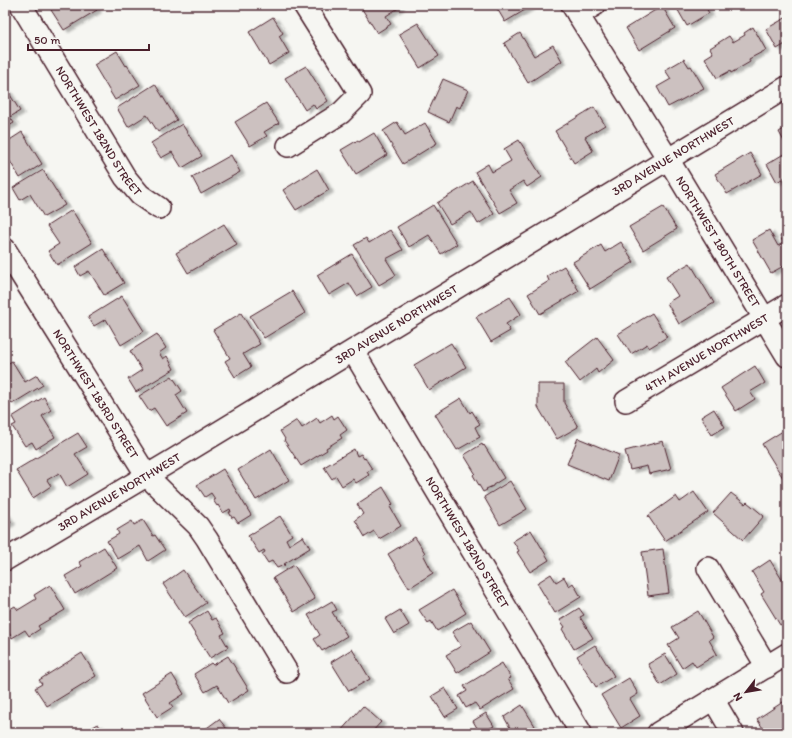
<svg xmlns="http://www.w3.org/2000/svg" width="792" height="738" viewBox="0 0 792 738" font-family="Itim,sans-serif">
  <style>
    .building { fill: #ccc1c0; stroke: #4a1f2b; filter: url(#shadow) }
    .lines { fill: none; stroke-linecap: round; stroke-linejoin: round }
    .minor-casing { stroke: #4a1f2b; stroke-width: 24 }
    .minor { stroke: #f6f6f2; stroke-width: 21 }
    .labels { text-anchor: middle; stroke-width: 3.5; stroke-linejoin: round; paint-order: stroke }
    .street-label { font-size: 12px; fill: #4a1f2b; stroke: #f6f6f2 }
  </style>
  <defs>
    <filter id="shadow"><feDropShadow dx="4.5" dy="2.5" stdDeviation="1" flood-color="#0004"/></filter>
  </defs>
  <rect width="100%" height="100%" fill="#f6f6f2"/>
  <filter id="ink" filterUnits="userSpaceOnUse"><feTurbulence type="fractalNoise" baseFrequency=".025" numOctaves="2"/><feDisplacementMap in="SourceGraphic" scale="8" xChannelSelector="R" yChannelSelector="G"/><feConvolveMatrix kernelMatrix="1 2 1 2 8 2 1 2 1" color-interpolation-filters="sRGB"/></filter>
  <g filter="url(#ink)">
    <g class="building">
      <polygon points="58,5 94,5 97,10 64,30 51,10"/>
      <polygon points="368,5 399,5 400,7 386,16 391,24 377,33 362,9"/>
      <polygon points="495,5 529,5 530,7 505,22"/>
      <polygon points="675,5 712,5 706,8 709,13 687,26"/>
      <polygon points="662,6 675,28 639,50 626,28"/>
      <polygon points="273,17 283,33 279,36 289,53 269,65 249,32"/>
      <polygon points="787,17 787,43 777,49 766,29"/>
      <polygon points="418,23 439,56 420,68 399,34"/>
      <polygon points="753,27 766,50 749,59 750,62 731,73 730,71 717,78 705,58 713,53 710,48 729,36 733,42 745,35 744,33"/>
      <polygon points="520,33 534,56 553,45 562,61 528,83 504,43"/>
      <polygon points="117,51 126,66 127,65 140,85 115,100 94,65"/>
      <polygon points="684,59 689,67 691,66 704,88 668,107 657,87 671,79 665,70"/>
      <polygon points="306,66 328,101 316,109 313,104 305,110 285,78"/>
      <polygon points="443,79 468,90 460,108 456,106 449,122 428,112"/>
      <polygon points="155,84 177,120 158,132 147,115 128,127 117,108"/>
      <polygon points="7,90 20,111 10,117 14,123 5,128 5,91"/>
      <polygon points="266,103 279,123 264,132 267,136 250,146 235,122"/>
      <polygon points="594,107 605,125 585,137 593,151 574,163 555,131"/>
      <polygon points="397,122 405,135 425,123 437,143 403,164 383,131"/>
      <polygon points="182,124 202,156 182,168 172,152 161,158 151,143"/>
      <polygon points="787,127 787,147 779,132"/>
      <polygon points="22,132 42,164 20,178 5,153 5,143"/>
      <polygon points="374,133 387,155 356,174 341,150 358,140 359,142"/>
      <polygon points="519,140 542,177 527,187 523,181 509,190 517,203 500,213 475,172 488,164 492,172 511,161 504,149"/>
      <polygon points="787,152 787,176 777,182 767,164"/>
      <polygon points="750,153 762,174 727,194 715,174"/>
      <polygon points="231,155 240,172 201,194 192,177"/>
      <polygon points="317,169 329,190 296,210 283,190"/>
      <polygon points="43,170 65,205 44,217 30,194 20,200 13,188"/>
      <polygon points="473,181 494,214 478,224 471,212 450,224 437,203"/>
      <polygon points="433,205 457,244 441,254 429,235 409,247 397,227"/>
      <polygon points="663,207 677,229 643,250 629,227"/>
      <polygon points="72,210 92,243 57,265 48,251 59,244 47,226"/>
      <polygon points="224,224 237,244 188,273 176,253"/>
      <polygon points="390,230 403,250 386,259 396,275 379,285 354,245 366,238 369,243"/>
      <polygon points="769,230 778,246 783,243 780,236 787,232 787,264 771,273 752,240"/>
      <polygon points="621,242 634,262 590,289 573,262 601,245 605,252"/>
      <polygon points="103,249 124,283 104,295 89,271 80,276 75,267"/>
      <polygon points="352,254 372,287 357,296 349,283 329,295 317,275"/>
      <polygon points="690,263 714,303 679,324 667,303 678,296 666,277"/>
      <polygon points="564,266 579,291 540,314 528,294 549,281 547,276"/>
      <polygon points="292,291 305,313 264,338 250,316"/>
      <polygon points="122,296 144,331 121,345 106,319 94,326 88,317"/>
      <polygon points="510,297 521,314 506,324 510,331 491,342 476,317"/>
      <polygon points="241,313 260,344 243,354 251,367 235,377 225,361 230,358 213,330"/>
      <polygon points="652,313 667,337 649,348 647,344 631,354 618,334"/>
      <polygon points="157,334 166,348 159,353 163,359 167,356 174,369 136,392 128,379 142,370 130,351"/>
      <polygon points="597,337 614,360 598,373 596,369 580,382 565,362"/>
      <polygon points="451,343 466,367 429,390 414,365"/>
      <polygon points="12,361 25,382 37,375 43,385 12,404 5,393 5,365"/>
      <polygon points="755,366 765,383 750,392 755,399 736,411 721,388"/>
      <polygon points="172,376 182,391 176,395 187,413 166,426 154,408 149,411 139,396"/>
      <polygon points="538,384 564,384 564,403 578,427 557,439 538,407"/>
      <polygon points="44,397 51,410 42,416 55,437 36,449 32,442 25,446 12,426 16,424 12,417"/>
      <polygon points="461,398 470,413 472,411 480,424 475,427 480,437 457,450 435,414"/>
      <polygon points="714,409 725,427 712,435 701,417"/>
      <polygon points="332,415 334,419 338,416 347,430 340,435 342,438 326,448 327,450 301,466 284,440 285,439 280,431 297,420 302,428 317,418 320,423"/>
      <polygon points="786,429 787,430 787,476 783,478 762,444"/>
      <polygon points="78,433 87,447 75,454 88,474 67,487 59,473 47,480 51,486 33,498 16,470"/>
      <polygon points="578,438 619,455 609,481 567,464"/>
      <polygon points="663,441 671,469 649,474 647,466 630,470 625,451"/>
      <polygon points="482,444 483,446 484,445 504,478 493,485 493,486 486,489 487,490 483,492 473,475 475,473 464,455"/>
      <polygon points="271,449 289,480 256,500 238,470"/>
      <polygon points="354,449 357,456 361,454 364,459 365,458 372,469 367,472 369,475 356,483 353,479 342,486 336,476 332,479 324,467"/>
      <polygon points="223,469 251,515 238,523 234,517 232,518 229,512 231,512 230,509 223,513 218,505 217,506 213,500 215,499 211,493 205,497 197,485"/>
      <polygon points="510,481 527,509 500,525 484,497"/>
      <polygon points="383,487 393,504 390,507 401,526 379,539 374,531 365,537 355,520 363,514 357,504"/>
      <polygon points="694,492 708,512 665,541 648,516 676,496 680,502"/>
      <polygon points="731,493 745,504 747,502 764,516 743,540 713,513"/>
      <polygon points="5,513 11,522 5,526"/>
      <polygon points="280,516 292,535 286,539 289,545 303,536 310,548 284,564 285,565 282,567 282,566 277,568 272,561 268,563 262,554 265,552 264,550 259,553 248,536"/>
      <polygon points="143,520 153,536 155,535 165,550 148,561 140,546 118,559 107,541 119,534 117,530 132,521 134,525"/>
      <polygon points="531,530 549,560 530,572 517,552 519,551 513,541"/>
      <polygon points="415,537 425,553 423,554 433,573 409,588 388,554"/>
      <polygon points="104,547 117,568 75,594 65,576 82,566 79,562"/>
      <polygon points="663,549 669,593 648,596 642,552"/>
      <polygon points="770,560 787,588 787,621 780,625 761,594 764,592 752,572"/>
      <polygon points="294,565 315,599 294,612 273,578"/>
      <polygon points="183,570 206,603 185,617 163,584"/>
      <polygon points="551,574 556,582 564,577 569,586 573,583 581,597 555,613 537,583"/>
      <polygon points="50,585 65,610 38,626 40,629 29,636 25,630 12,638 5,626 5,612 15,606 18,610 36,599 34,595"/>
      <polygon points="452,590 466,613 437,631 431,621 428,623 419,610"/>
      <polygon points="332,601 337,610 332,612 347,636 322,651 314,639 320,635 308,615"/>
      <polygon points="579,608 584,615 580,617 593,638 574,649 562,629 565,627 560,620"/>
      <polygon points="400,610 409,625 394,634 385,619"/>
      <polygon points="207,611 212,620 216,618 225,633 221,635 228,647 210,658 188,623"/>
      <polygon points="698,611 713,637 709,640 717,654 696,667 692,661 682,668 668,645 679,638 672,627"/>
      <polygon points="471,621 490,652 457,673 446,655 461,646 452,632"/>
      <polygon points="595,645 614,676 596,687 577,656"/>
      <polygon points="352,649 370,679 349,691 331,662"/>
      <polygon points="82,653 96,676 47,706 35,688 42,684 39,680"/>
      <polygon points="665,654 677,674 660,685 648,664"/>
      <polygon points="228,656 249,690 228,703 217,685 205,692 194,674 211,663 213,665"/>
      <polygon points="502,663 511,678 508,679 514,689 480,710 475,703 466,708 459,696 467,691 464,686"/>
      <polygon points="172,674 184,694 170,703 173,707 157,717 142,693"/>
      <polygon points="629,678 638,694 630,699 640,716 621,728 601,695"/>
      <polygon points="445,688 458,709 445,717 432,696"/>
      <polygon points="786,700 787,731 784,733 766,733 757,719"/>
      <polygon points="522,705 535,726 523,733 513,733 504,717"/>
      <polygon points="363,706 381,722 371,733 339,733"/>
      <polygon points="486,713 494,726 482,733 480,733 473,721"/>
      <polygon points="219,719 230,733 200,733"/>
      <polygon points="98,724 104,733 83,733"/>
    </g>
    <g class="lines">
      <g class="minor-casing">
        <g id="minor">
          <path id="s1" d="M21,5L125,177L140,195L159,208"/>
          <path id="s2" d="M572,5L668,159L787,356"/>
          <polyline points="578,15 595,5"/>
          <polyline points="288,146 341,113 360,94 304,5"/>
          <path id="s3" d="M5,249L147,476L198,526L207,539L287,672"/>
          <path id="s4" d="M353,351L581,733"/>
          <path id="s5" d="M626,401L787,305"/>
          <path id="s6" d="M5,560L168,463L787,87"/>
          <polyline points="708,568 767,667"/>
          <polyline points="713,699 733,733"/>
          <polyline points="658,733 787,654"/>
        </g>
      </g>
      <use href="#minor" class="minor"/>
    </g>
  </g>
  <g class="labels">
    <g class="street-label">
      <text dy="4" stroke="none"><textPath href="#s1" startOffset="148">NORTHWEST 182ND STREET</textPath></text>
      <text dy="4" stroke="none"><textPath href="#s6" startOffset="781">3RD AVENUE NORTHWEST</textPath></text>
      <text dy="4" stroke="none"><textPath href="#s2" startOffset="278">NORTHWEST 180TH STREET</textPath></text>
      <text dy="4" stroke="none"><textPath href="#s6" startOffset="457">3RD AVENUE NORTHWEST</textPath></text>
      <text dy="4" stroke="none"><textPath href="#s5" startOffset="94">4TH AVENUE NORTHWEST</textPath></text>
      <text dy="4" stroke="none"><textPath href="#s3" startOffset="171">NORTHWEST 183RD STREET</textPath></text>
      <text dy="4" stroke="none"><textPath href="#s6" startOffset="133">3RD AVENUE NORTHWEST</textPath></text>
      <text dy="4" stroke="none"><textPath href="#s4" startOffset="223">NORTHWEST 182ND STREET</textPath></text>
    </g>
  </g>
  <rect width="792" height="738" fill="none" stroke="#f6f6f2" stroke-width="20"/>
  <rect x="10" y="10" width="772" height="718" fill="none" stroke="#4a1f2b" stroke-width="1.5" filter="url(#ink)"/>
  <g transform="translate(746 692) rotate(239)" stroke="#f6f6f2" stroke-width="3" paint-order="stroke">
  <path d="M0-3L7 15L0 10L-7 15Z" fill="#4a1f2b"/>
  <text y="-6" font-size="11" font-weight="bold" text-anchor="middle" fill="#4a1f2b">N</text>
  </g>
  <path d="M28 44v6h121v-6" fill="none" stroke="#4a1f2b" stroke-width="2"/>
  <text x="34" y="44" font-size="12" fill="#4a1f2b" stroke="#f6f6f2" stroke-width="3" paint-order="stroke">50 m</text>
</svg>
